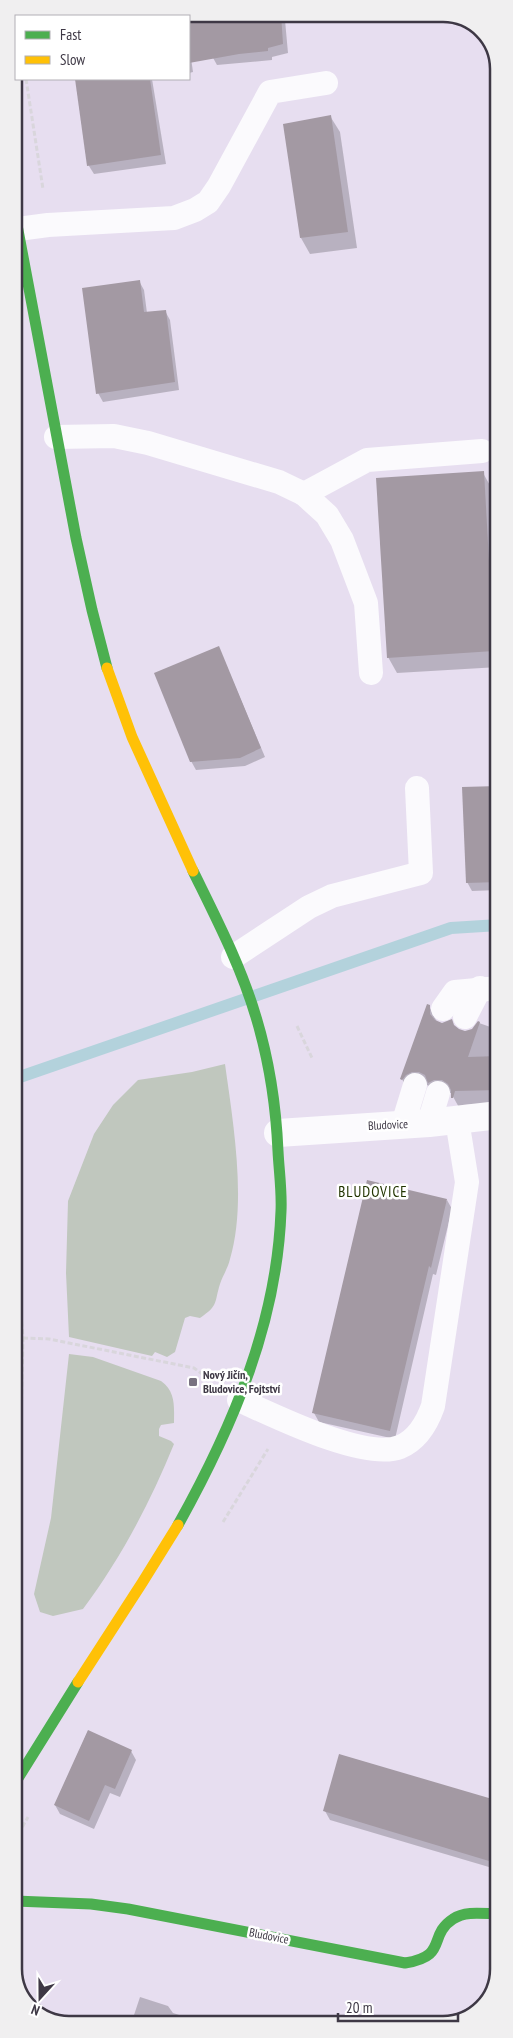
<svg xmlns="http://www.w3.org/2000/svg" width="513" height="2038" viewBox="0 0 513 2038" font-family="'PT Sans Narrow',sans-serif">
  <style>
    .green { fill: #c0c7be }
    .shadow { fill: #0003 }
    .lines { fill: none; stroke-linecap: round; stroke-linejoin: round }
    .stream { stroke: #b3d2dc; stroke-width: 12 }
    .building { fill: #a399a3 }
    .path { stroke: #d9d6dc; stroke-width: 3; stroke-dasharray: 5 2.5; stroke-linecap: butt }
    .lane { stroke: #fbfafd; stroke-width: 24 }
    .street { stroke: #fbfafd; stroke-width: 28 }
    .fast { stroke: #4caf50; stroke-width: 11 }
    .slow { stroke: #ffc107; stroke-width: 11 }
    .poi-dot { fill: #797281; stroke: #fff; stroke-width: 2 }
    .labels { text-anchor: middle; stroke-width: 5; stroke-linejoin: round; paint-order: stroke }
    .street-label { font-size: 12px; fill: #3e3845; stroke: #fff }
    .poi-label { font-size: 12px; font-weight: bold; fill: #3e3845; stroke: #fff; text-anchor: start }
    .quarter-label { font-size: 15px; letter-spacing: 1px; fill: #213400; stroke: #fff }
    .rim { fill: none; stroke: #3e3845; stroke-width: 2.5 }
  </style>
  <rect width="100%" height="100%" fill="#e7def0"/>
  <g class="green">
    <path d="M225,1064C233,1122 247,1202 230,1259C228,1268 223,1275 220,1284C214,1303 219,1305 200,1318L190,1316L185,1318L175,1352L167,1357L155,1352L152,1356L69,1337L66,1273L68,1201L94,1134L113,1105L138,1080L192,1072Z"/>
    <path d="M69,1354L93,1357L161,1381C176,1392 174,1406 174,1423L161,1425L159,1429V1436L171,1441L174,1444C150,1503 121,1558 83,1609L53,1616L40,1612L34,1594L51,1518Z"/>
  </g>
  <g class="shadow">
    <polygon points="77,14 114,14 118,16 78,16"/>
    <polygon points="209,14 300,14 301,19 285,20 288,53 272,57 272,60 217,65 212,56"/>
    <polygon points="189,44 193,72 189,73"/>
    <polygon points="76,79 152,79 166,164 94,174 89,166"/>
    <polygon points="330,116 340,132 357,248 310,254 301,238"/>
    <polygon points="139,281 144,290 147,313 165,311 170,320 179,390 103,402 98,393"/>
    <polygon points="483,473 492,489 499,592 499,667 397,673 388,657"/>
    <polygon points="219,648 265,757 245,766 196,770 191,761"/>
    <polygon points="499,787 499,890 472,891 467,882"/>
    <polygon points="429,1006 437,1022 465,1032 473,1030 479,1023 499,1030 499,1103 463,1105 461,1111 451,1093 442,1093 427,1085 421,1085 409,1093 402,1079"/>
    <polygon points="447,1200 452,1209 436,1275 433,1274 395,1439 319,1422 314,1413"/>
    <polygon points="88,1731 131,1751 136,1760 120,1797 110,1793 94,1829 60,1814 55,1805"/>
    <polygon points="340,1755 499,1803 499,1870 330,1820 325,1811"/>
    <polygon points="140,1997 168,2006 173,2013 195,2020 197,2024 131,2024"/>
  </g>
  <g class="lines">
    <polyline class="stream" points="14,1079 451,928 499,925"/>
  </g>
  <g class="building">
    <polygon points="189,14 281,14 283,44 268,48 268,51 239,54 189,63"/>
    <polygon points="75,79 150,79 161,155 87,166"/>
    <polygon points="331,115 348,232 300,238 283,124"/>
    <polygon points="140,280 144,312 166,310 175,382 96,394 82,288"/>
    <polygon points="484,471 494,651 387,658 376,478"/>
    <polygon points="219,646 261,748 240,758 190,762 154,673"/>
    <polygon points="499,786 499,882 466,883 462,787"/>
    <polygon points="427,1004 430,1005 430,1014 435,1020 442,1023 452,1019 454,1025 459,1029 465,1031 472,1029 478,1021 480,1022 468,1057 499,1056 499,1090 455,1091 453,1098 451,1098 451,1090 448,1084 442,1080 434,1080 428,1083 425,1075 419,1072 412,1072 406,1075 402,1080 400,1079"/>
    <polygon points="367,1180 447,1199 431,1268 429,1266 390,1431 312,1413"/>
    <polygon points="88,1730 132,1750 115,1789 105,1785 89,1821 54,1805"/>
    <polygon points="339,1754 499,1801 499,1864 323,1811"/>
  </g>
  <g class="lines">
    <g class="path">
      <polyline points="26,79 43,189"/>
      <polyline points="297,1026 312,1058"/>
      <polyline points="14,1232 23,1338 20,1467 15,1532"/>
      <polyline points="23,1338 49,1339 194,1368 209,1379"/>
      <polyline points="223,1522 268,1449"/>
      <polyline points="15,1840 28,1817"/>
    </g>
    <g class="lane">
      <polyline points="18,229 48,225 174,218 195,210 208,202 219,186 270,92 326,83"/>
      <polyline points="56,437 114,436 148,443 279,482 304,494 327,515 342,540 366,603 371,673"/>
      <polyline points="304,494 367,460 482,451"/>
      <polyline points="233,957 309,907 332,896 421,873 417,788"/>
      <polyline points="443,1009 455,992 499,988"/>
      <polyline points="465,1017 480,988"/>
      <polyline points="429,1123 438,1093"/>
      <polyline points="403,1124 415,1085"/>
      <path d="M239,1400C273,1415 364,1461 400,1447C417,1440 427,1423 433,1406L467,1182L457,1120"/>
    </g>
    <polyline class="street" points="278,1133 429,1123 499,1115"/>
    <g class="fast">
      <polyline points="14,209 76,538 92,610 107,668"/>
      <path d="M178,1525C232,1428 277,1324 281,1211C282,1191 279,1171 278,1151C276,1105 269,1060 256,1017C241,966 216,918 193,871"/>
      <polyline points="15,1783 78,1682"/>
      <path d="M15,1901L91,1904L128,1909L405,1963C449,1956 427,1936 453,1919C466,1910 485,1914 499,1914"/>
    </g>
    <g class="slow">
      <polyline points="107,668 132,737 193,871"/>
      <polyline points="78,1682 142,1583 178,1525"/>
    </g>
  </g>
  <rect class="poi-dot" x="188" y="1377" width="10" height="10" rx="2.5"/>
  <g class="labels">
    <g class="street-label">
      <text transform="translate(388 1125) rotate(-3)" y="4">Bludovice</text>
      <text transform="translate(269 1936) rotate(11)" y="4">Bludovice</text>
    </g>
    <g class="poi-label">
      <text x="203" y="1379">Nový Jičín,<tspan x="203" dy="14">Bludovice, Fojtství</tspan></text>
    </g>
    <g class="quarter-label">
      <text x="373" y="1197">BLUDOVICE</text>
    </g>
  </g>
  <path d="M0 0H513V2038H0ZM69 22H443A47 47 0 0 1 490 69V1969A47 47 0 0 1 443 2016H69A47 47 0 0 1 22 1969V69A47 47 0 0 1 69 22Z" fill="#f0eff0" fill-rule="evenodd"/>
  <path class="rim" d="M69 22H443A47 47 0 0 1 490 69V1969A47 47 0 0 1 443 2016H69A47 47 0 0 1 22 1969V69A47 47 0 0 1 69 22Z"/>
  <rect x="15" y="15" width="175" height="65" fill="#ffffff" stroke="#b2afb5"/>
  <rect x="25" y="31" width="25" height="8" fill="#4caf50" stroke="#b2afb5"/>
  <text x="60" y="40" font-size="15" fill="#3e3845">Fast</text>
  <rect x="25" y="56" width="25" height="8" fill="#ffc107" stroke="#b2afb5"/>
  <text x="60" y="65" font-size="15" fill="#3e3845">Slow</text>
  <g transform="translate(40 1998) rotate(201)" stroke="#ffffff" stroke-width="4" paint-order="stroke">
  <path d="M0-4L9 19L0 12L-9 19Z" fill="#3e3845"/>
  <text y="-8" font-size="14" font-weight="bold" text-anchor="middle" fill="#3e3845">N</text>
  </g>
  <path d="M338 2013v8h120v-8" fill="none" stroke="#3e3845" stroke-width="2.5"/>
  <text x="346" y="2013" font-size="15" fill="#3e3845" stroke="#ffffff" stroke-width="4" paint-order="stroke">20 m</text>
</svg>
